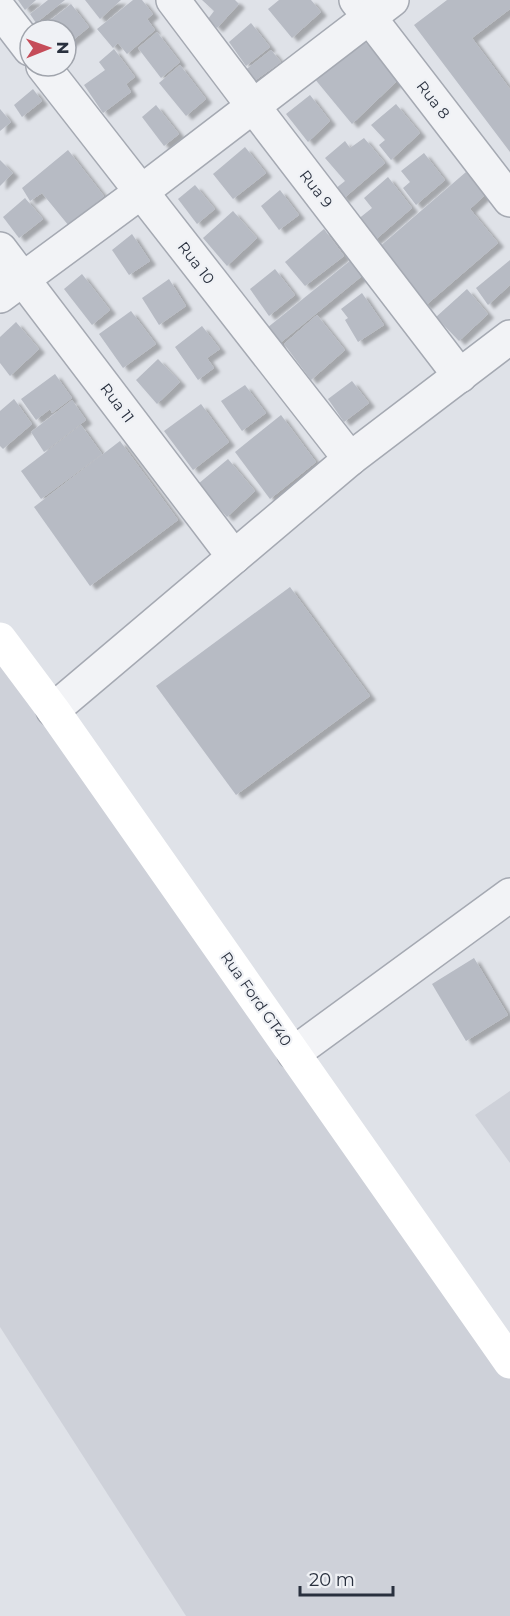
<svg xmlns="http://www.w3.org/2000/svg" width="510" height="1616" viewBox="0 0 510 1616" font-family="Montserrat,sans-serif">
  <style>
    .built { fill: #ced1d9 }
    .building { fill: #b7bbc4; filter: url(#shadow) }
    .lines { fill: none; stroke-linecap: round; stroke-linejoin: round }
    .street-casing { stroke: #a5a9b2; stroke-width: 36 }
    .street { stroke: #f2f3f6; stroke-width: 33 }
    .secondary { stroke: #fff; stroke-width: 33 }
    .labels { text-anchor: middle; stroke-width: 4.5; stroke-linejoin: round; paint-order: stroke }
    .street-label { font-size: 15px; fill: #29303e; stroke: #eff1f5 }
  </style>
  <defs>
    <filter id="shadow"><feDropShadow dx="6" dy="4" stdDeviation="1.5" flood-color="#0004"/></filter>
  </defs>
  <rect width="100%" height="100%" fill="#dfe2e8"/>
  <g class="built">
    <polygon points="0,639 510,1362 510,1616 186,1616 0,1327"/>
    <polygon points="510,1091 510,1163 475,1115"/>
  </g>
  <g class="building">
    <polygon points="18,0 36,0 25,10"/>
    <polygon points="48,0 65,0 36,23 30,14"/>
    <polygon points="85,0 121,0 100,19"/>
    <polygon points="133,0 142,0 153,14 147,19 155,30 127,54 118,43 113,48 97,29"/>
    <polygon points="202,0 235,0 239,4 217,28 208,19 214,11"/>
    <polygon points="279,0 311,0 321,12 292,38 268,9"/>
    <polygon points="447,0 510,0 510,9 472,38 510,89 510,152 414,25"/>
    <polygon points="71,4 89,27 66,46 66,30 54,30 48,22"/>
    <polygon points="251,23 270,47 246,66 229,42"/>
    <polygon points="157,32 180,62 161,78 138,48"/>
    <polygon points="360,37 399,79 352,124 314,78"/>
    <polygon points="114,49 135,77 126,84 131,92 103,113 84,85 105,70 99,62"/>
    <polygon points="271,50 281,62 253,82 244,71"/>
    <polygon points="180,65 206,99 186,116 159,83"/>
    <polygon points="33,89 42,101 22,117 14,105"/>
    <polygon points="310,95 330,121 308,142 286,114"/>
    <polygon points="396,104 420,133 391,160 379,145 385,140 371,125"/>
    <polygon points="156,105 179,134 164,146 142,117"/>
    <polygon points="0,109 11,122 0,131"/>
    <polygon points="364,138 385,163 343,199 335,189 345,181 325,158 345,141 350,148"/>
    <polygon points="245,147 266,173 233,199 213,174"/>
    <polygon points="68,150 104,196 69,226 42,193 30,201 22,188"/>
    <polygon points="424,153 445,180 416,205 403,188 410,182 401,171"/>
    <polygon points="0,160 13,173 0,186"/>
    <polygon points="466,172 485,195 470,209 498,243 425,306 378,248"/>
    <polygon points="388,177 412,208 374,241 357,220 372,208 364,198"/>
    <polygon points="195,185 215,209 197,224 178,199"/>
    <polygon points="280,190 299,215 279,230 261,206"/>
    <polygon points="25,198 43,219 19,238 3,217"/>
    <polygon points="233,211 257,238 227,266 203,238"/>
    <polygon points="324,229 344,256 305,286 285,262"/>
    <polygon points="132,234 150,261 129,275 112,250"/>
    <polygon points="351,260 362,276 274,348 262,332"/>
    <polygon points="510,260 510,285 488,305 476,288"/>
    <polygon points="275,269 295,295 269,316 250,289"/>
    <polygon points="82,274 110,310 92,325 64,289"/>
    <polygon points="169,279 186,306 159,325 142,298"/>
    <polygon points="467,289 488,314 459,341 436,317"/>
    <polygon points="362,293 384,325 358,342 345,320 348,318 341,309"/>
    <polygon points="131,311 156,344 123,368 99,334"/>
    <polygon points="317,315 345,350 311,380 284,344"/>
    <polygon points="16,322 39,349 10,376 0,363 0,337"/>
    <polygon points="202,326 220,349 207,358 214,368 198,380 175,347"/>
    <polygon points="158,359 180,382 157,404 136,380"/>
    <polygon points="55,374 72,398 52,413 50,409 36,420 21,399"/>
    <polygon points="352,381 369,403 344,422 328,399"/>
    <polygon points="245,385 266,413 242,431 221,401"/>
    <polygon points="14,399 32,424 3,449 0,446 0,411"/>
    <polygon points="72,400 86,420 44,452 31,432"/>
    <polygon points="201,404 229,442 193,470 164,431"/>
    <polygon points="281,415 316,462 270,499 235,452"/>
    <polygon points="81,425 102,454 41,499 21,471"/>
    <polygon points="120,441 178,520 90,586 34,507"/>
    <polygon points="228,459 255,491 227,517 198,484"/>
    <polygon points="290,587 370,696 236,795 156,686"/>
    <polygon points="474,958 508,1015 466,1041 432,984"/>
  </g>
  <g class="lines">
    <g class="street-casing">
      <g id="street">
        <polyline points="173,0 253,106 460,376"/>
        <polyline points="356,0 510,200"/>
        <polyline points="0,10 30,49"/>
        <polyline points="43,66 350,459"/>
        <polyline points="0,249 234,557"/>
        <polyline points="0,296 141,192 392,0"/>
        <polyline points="53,710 350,459 510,337"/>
        <polyline points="294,1053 510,895"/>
      </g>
    </g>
    <use href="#street" class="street"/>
    <polyline class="secondary" points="0,639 53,710 510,1362"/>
  </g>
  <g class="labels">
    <g class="street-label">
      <text transform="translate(433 100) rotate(52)" y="5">Rua 8</text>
      <text transform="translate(316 189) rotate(52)" y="5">Rua 9</text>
      <text transform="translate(196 263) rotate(52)" y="5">Rua 10</text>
      <text transform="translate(117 403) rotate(53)" y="5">Rua 11</text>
      <text transform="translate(256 999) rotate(55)" y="5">Rua Ford GT40</text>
    </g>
  </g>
  <g transform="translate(48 48) rotate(89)"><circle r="28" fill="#eff1f5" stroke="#a0a4ac" stroke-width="1.5"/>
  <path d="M0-4.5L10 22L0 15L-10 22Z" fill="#c54c59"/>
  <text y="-9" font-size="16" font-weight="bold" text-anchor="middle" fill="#29303e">N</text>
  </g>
  <path d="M300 1586v9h93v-9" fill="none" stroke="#29303e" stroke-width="3"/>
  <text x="309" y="1586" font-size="18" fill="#29303e" stroke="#eff1f5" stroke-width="4.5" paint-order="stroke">20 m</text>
</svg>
